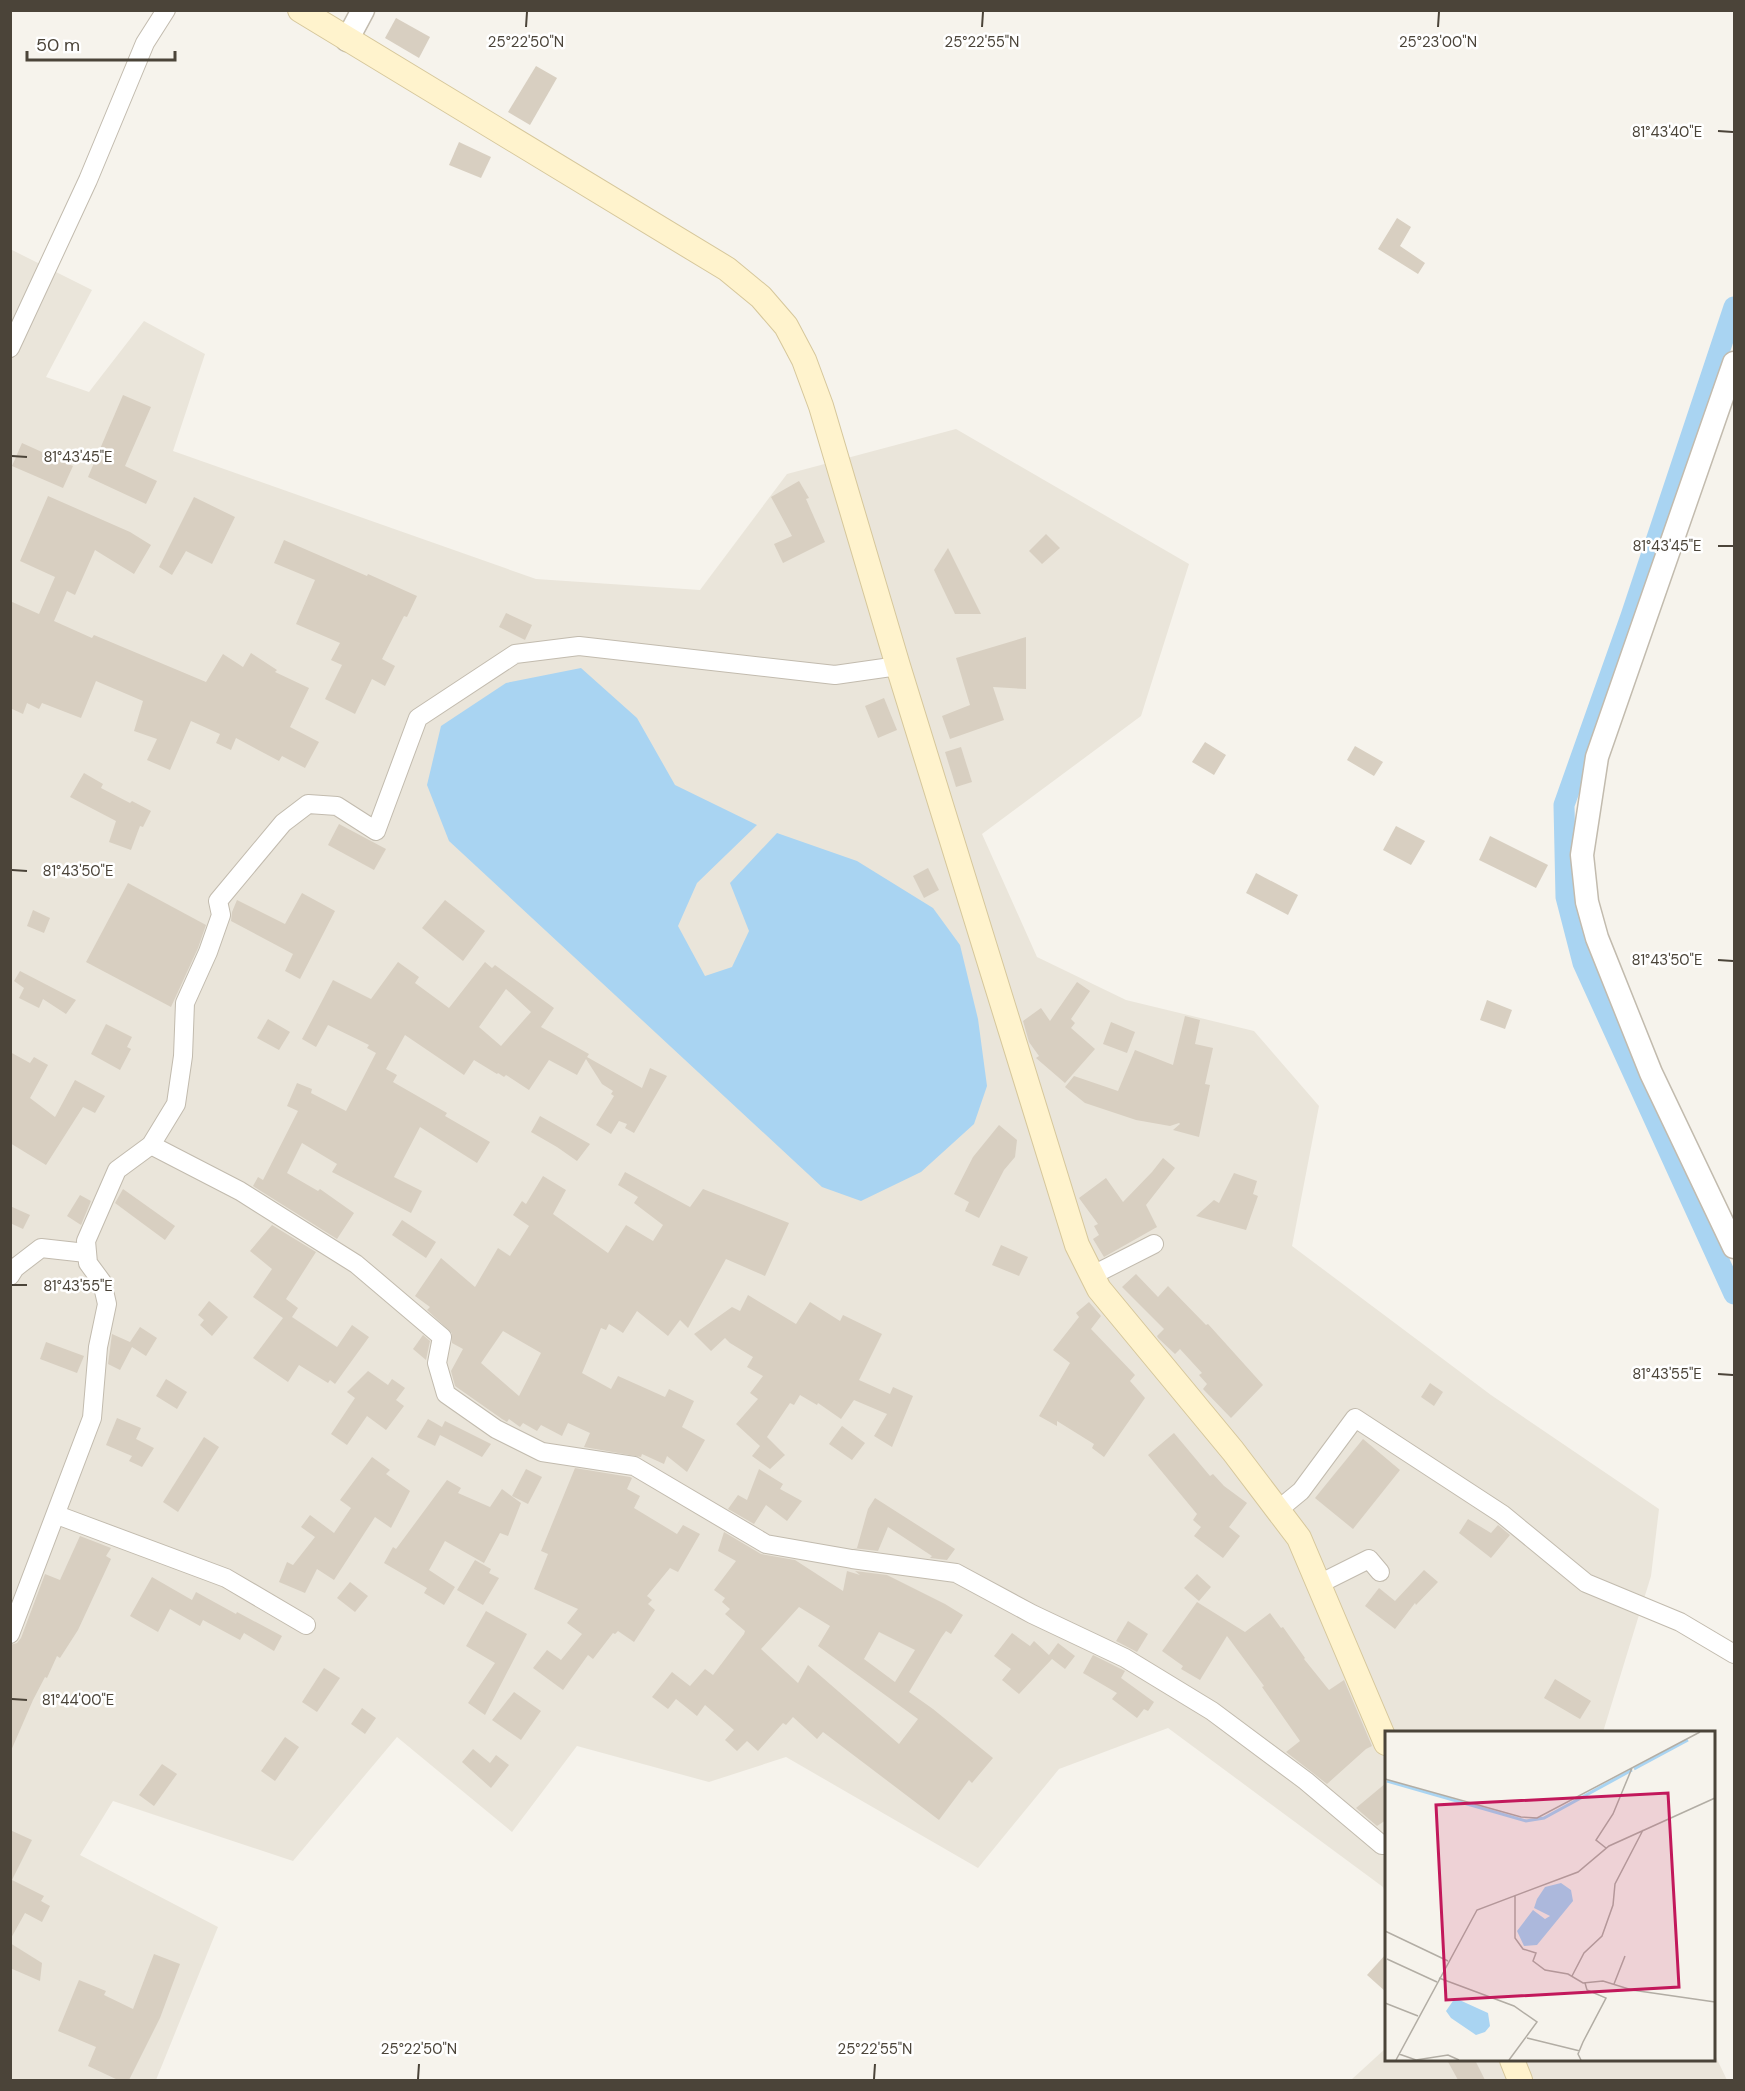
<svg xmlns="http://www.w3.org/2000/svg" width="1745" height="2091" viewBox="0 0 1745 2091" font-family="'DM Sans',sans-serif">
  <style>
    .residential { fill: #eae5da }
    .water { fill: #a9d4f2 }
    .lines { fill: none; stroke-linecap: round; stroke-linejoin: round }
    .canal { stroke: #a9d4f2; stroke-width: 21 }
    .building { fill: #d8cfc1; fill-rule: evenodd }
    .minor-casing { stroke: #c2bbae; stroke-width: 20 }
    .tertiary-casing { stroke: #c2bbae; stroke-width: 25 }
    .secondary-casing { stroke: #d6c79b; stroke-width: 26 }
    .minor { stroke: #fff; stroke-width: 18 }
    .tertiary { stroke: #fff; stroke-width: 22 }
    .secondary { stroke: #fff3cd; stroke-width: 24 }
    .ticks { fill: none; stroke: #4b4439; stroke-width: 2 }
    .inset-river { fill: none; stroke: #a9d4f2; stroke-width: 3 }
    .inset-road { fill: none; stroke: #b2ada4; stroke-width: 1.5 }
    .view { fill: #c2185b; fill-opacity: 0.15; stroke: #c2185b; stroke-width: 3 }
    .inset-edge { fill: none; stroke: #4b4439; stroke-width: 3 }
    .ticks-label { font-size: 15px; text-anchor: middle; fill: #4b4439; stroke: #fff; stroke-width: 5; stroke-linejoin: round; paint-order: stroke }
  </style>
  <rect width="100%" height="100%" fill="#f6f3ec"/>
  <g class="residential">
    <polygon points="10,249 92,290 46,377 89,392 144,321 205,354 173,451 536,579 700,590 787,474 956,429 1189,564 1141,716 982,834 1037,957 1126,1000 1254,1031 1319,1106 1292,1246 1491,1395 1659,1509 1651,1576 1603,1732 1386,1732 1386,1895 1383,1887 1168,1728 1059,1769 978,1868 786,1757 709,1782 577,1746 512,1832 397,1737 293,1861 113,1801 80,1855 218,1927 156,2080 11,2080"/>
    <polygon points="1386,2048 1386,2060 1714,2060 1714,2053 1727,2080 1351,2080"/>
  </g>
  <polygon class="water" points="581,668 637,718 675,785 757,825 697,883 678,926 705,976 732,967 749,931 730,883 777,833 857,861 933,908 960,945 978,1019 987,1086 974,1124 921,1172 861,1201 822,1187 449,841 427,785 441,726 506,683"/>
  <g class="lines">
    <polyline class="canal" points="1734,307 1631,616 1564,805 1566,897 1583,963 1734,1294"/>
  </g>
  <g class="building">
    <polygon points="396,18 430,37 419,58 385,38"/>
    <polygon points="536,66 557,78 530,125 508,112"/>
    <polygon points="459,142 491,157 481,178 449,165"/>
    <polygon points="1397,218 1411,227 1400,246 1425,263 1418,274 1378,249"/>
    <polygon points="123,395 151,407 125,466 157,481 146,504 88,477"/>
    <polygon points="22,443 73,466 63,488 12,466"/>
    <polygon points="799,481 809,498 806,499 825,542 783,563 774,544 792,536 771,497"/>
    <polygon points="48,496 130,532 151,545 134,574 95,550 75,595 67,591 54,621 92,638 94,635 206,682 223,654 243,667 251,653 277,670 275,672 309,688 290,727 319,742 305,768 282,756 279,761 236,738 231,750 216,743 220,734 191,721 170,770 147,760 157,739 134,731 143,701 96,681 81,718 42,703 39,709 27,703 23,714 10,708 10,601 39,614 55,577 20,561"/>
    <polygon points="194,497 235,517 212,564 186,551 172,575 159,567"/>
    <polygon points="1046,534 1060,548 1042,564 1029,551"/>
    <polygon points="284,540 367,576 368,574 417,596 407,617 404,616 382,659 395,666 385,686 372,679 355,714 325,699 342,665 331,660 340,643 296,624 315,580 274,563"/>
    <polygon points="948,548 981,614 955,614 934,570"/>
    <polygon points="506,613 532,625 525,640 499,627"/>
    <polygon points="1026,637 1026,689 993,687 1004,720 950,739 942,716 970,705 956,658"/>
    <polygon points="884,698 897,730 878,738 865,706"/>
    <polygon points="1205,742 1226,755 1214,775 1192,762"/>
    <polygon points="1355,746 1383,762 1374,776 1347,760"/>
    <polygon points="961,747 972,782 956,787 945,752"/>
    <polygon points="84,773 103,784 101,788 130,803 132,801 151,811 143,827 140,826 131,850 109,842 116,821 70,797"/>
    <polygon points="339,824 386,849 374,870 328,845"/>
    <polygon points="1396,826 1425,841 1411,865 1383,850"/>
    <polygon points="1490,836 1548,865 1536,888 1479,860"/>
    <polygon points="928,868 939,890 924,898 913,876"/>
    <polygon points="1256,873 1298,895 1288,915 1246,893"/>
    <polygon points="128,883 206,925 198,948 171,1007 86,962"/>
    <polygon points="302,893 335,911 300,979 285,971 293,954 231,921 232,912 237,900 285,924"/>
    <polygon points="445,900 485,931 463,961 422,928"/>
    <polygon points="33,910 50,918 44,933 27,926"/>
    <path d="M398,962L419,977L415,983L449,1008L485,962L492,968L495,965L554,1008L541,1027L589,1054L587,1057L642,1088L650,1068L667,1076L634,1133L625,1128L627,1124L619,1121L611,1134L596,1125L614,1096L611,1094L613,1091L602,1084L586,1059L577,1075L549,1060L529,1090L506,1075L504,1077L498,1073L497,1074L474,1060L464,1075L405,1035L386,1069L397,1075L393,1082L447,1113L445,1116L490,1142L477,1163L420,1127L394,1177L422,1191L411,1213L332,1172L337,1164L302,1143L287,1173L318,1191L320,1189L354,1213L337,1239L253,1186L258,1177L263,1180L298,1111L287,1106L297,1083L312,1089L311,1093L346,1111L376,1053L367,1048L369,1045L328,1025L316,1047L302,1039L333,980L371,999ZM506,989L531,1012L501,1046L479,1027Z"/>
    <polygon points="20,971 76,1000 66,1014 43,999 39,1008 19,998 24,988 14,981"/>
    <polygon points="1077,982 1090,991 1071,1019 1075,1023 1071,1028 1095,1049 1065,1083 1036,1058 1039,1056 1029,1042 1023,1021 1041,1008 1050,1021"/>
    <polygon points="1487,1000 1512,1010 1505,1029 1480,1020"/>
    <polygon points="1185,1016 1200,1020 1195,1044 1213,1048 1205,1084 1210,1085 1199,1137 1173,1130 1180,1124 1179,1123 1170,1126 1136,1120 1085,1103 1065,1087 1074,1076 1118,1091 1135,1050 1173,1065"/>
    <polygon points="268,1019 290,1032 279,1050 257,1038"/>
    <polygon points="1111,1022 1135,1032 1127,1053 1103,1044"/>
    <polygon points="106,1024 132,1037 127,1047 131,1049 120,1070 91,1054"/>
    <polygon points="10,1052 30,1063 34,1057 48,1065 30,1098 55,1117 75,1080 105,1096 95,1113 83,1107 46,1165 10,1143"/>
    <polygon points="540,1116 590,1144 577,1161 557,1147 531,1132"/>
    <polygon points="999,1125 1017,1140 1015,1157 1004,1170 979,1218 965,1211 969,1202 954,1194 973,1157"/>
    <polygon points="1163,1158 1175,1168 1146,1205 1157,1227 1104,1257 1093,1239 1099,1235 1094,1226 1098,1224 1079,1198 1106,1178 1123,1202 1152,1172"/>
    <path d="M625,1172L690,1207L703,1189L789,1223L765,1276L726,1259L688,1328L680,1320L668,1336L637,1311L623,1333L609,1324L606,1330L601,1328L590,1354L582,1373L611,1389L618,1376L665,1397L669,1389L694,1401L682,1427L705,1440L687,1472L667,1456L664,1464L642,1454L641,1457L584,1447L590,1433L568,1423L562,1436L541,1425L537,1431L523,1423L520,1427L509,1419L507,1422L502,1419L455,1386L451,1371L463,1349L452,1343V1333L427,1310L430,1307L415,1296L441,1258L475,1287L498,1248L510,1256L529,1226L513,1215L522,1201L526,1204L543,1176L566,1190L553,1214L608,1253L626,1225L653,1241L663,1225L634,1203L638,1197L618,1185ZM503,1331L541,1353L519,1396L481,1363Z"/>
    <polygon points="1234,1173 1257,1181 1253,1194 1258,1196 1246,1230 1196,1216 1214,1200 1219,1203"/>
    <polygon points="123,1189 175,1226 165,1240 115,1203"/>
    <polygon points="80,1195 91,1201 81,1225 67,1216"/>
    <polygon points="10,1206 30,1215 23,1229 10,1223"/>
    <polygon points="402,1220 436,1242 426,1258 392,1235"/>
    <polygon points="272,1225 316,1252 286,1299 298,1308 292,1317 337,1347 352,1325 369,1337 335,1384 330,1380 328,1383 299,1365 288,1382 253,1358 283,1318 253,1297 272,1269 250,1251"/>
    <polygon points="1001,1245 1028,1257 1019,1276 992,1265"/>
    <polygon points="1136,1274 1158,1297 1168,1286 1206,1325 1208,1324 1263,1385 1231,1418 1203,1389 1207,1384 1199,1375 1202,1373 1180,1349 1175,1354 1158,1338 1157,1336 1164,1329 1122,1287"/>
    <polygon points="748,1295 796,1324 810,1302 840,1321 843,1315 882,1334 859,1380 890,1394 893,1387 913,1396 892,1447 874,1436 887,1414 854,1400 841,1419 818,1403 817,1405 800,1395 794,1405 790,1403 767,1437 785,1455 770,1469 752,1456 760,1446 736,1424 758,1399 750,1393 763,1376 747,1367 753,1357 730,1343 725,1338 711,1351 694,1334 732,1307 740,1311"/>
    <polygon points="209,1301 228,1317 212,1336 200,1325 204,1320 198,1315"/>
    <polygon points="1089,1302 1101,1316 1091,1329 1135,1375 1130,1381 1145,1398 1104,1457 1092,1448 1094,1444 1057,1421 1057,1426 1039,1416 1070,1363 1053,1350 1079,1317 1076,1313"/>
    <polygon points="140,1327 157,1338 146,1356 132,1347 120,1370 108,1364 112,1334 130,1342"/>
    <polygon points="423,1335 430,1341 426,1360 413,1349"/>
    <polygon points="46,1342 84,1356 77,1373 40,1359"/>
    <polygon points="368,1371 388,1385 392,1379 405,1388 396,1400 404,1406 386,1430 367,1416 347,1445 331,1434 355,1398 347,1392"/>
    <polygon points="166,1379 187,1392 177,1409 156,1396"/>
    <polygon points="1430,1383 1443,1392 1434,1406 1421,1397"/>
    <polygon points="117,1418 141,1428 136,1439 154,1448 142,1467 129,1461 132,1456 106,1445"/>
    <polygon points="428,1419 442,1427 445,1421 491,1444 482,1457 440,1435 435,1446 417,1437"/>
    <polygon points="842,1426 865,1443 852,1460 829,1444"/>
    <polygon points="1174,1433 1210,1476 1213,1474 1224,1486 1247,1503 1229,1527 1240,1536 1223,1558 1194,1536 1201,1527 1193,1520 1197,1514 1148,1455"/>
    <polygon points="204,1437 219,1447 178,1512 163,1502"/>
    <polygon points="1363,1439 1400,1470 1353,1529 1315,1498"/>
    <polygon points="372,1457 390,1470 386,1474 410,1491 391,1528 375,1517 334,1580 317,1569 305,1593 279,1582 287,1562 293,1565 315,1537 301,1527 310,1515 334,1533 351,1508 340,1500"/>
    <polygon points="575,1468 630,1477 632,1478 627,1489 640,1496 634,1508 677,1534 683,1525 700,1534 678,1572 670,1568 647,1596 652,1600 648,1604 655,1610 634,1642 618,1631 615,1634 613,1633 593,1659 588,1655 563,1690 533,1668 547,1650 561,1660 582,1634 567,1623 578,1609 534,1589 548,1554 541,1551"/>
    <polygon points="526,1469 542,1477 528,1504 512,1496"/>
    <polygon points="759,1469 783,1484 780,1489 802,1501 787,1521 766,1505 754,1524 728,1509 738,1495 747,1500"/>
    <polygon points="447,1480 461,1488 458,1493 490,1507 502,1489 521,1503 508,1536 500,1533 484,1563 445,1541 429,1570 455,1587 444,1605 424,1593 427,1588 384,1563 393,1547 396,1549"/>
    <polygon points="875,1498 955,1549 947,1560 930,1558 932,1556 888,1527 878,1551 853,1548 857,1548 868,1509"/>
    <polygon points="1468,1519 1491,1533 1498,1525 1510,1535 1491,1558 1459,1533"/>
    <path d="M724,1532L761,1554L795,1560L843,1591L847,1571L860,1575L855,1571L887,1575L945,1604L963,1615L951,1634L946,1631L941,1638L909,1692L933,1709L993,1758L972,1783L969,1780L939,1820L823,1732L817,1739L793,1717L786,1725L783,1723L758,1751L747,1741L737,1751L725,1740L734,1730L705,1705L697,1716L676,1699L668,1709L652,1697L672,1672L690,1686L705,1669L713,1675L744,1634L745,1631L725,1614L730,1609L722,1602L725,1598L714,1590L736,1561L718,1551ZM799,1607L830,1626L818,1646L918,1719L899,1744L808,1665L798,1683L761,1649ZM879,1632L915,1650L895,1682L864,1659Z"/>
    <polygon points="80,1536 111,1548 106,1556 111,1559 78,1630 60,1658 57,1656 47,1678 45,1677 33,1700 10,1753 10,1645 17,1643 21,1638 45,1574 60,1580"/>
    <polygon points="475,1560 491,1569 489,1573 499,1578 483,1605 457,1590"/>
    <polygon points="1424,1570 1438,1582 1416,1605 1415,1603 1395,1629 1365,1606 1379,1588 1395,1601"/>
    <polygon points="1197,1574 1211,1587 1199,1601 1184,1588"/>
    <polygon points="152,1577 192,1600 196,1592 236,1614 237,1612 282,1636 274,1651 244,1633 240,1640 203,1620 200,1626 170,1609 158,1632 130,1616"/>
    <polygon points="350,1582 368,1596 355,1612 337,1598"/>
    <polygon points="1197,1602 1245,1632 1270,1613 1281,1628 1283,1627 1305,1658 1304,1659 1329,1690 1344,1680 1372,1746 1366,1749 1327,1784 1286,1752 1300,1741 1262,1687 1264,1686 1227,1636 1200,1680 1181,1669 1183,1666 1162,1651"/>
    <polygon points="486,1611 527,1634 485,1715 468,1703 495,1663 466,1646"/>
    <polygon points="1128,1621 1148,1634 1137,1652 1116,1641"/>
    <polygon points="1012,1633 1030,1646 1034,1641 1049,1655 1058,1643 1075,1656 1065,1669 1052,1659 1019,1694 1002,1680 1011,1669 994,1656"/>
    <polygon points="1093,1655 1125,1671 1121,1678 1154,1702 1148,1711 1144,1709 1137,1718 1112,1699 1117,1693 1083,1673"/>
    <polygon points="324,1668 340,1678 317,1712 302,1702"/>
    <polygon points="1555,1679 1591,1701 1580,1719 1544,1698"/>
    <polygon points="514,1692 541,1711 521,1740 492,1720"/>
    <polygon points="362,1708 376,1718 365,1734 351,1724"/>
    <polygon points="285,1737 299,1747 275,1781 261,1771"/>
    <polygon points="473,1749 490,1763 496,1755 509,1765 491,1788 462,1762"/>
    <polygon points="162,1764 177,1774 154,1806 139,1795"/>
    <polygon points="1386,1783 1386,1820 1377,1826 1356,1808"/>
    <polygon points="10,1830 32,1840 12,1880 44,1896 41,1901 50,1906 42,1922 25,1913 10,1940"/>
    <polygon points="10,1943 42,1963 40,1981 10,1968"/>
    <polygon points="154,1954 180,1964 160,2018 129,2080 118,2080 88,2066 96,2047 58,2031 79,1980 106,1991 104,1995 133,2009"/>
    <polygon points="1386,1954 1386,1992 1367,1975"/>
    <polygon points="1447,2060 1475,2060 1485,2080 1458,2080"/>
  </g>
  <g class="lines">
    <g class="minor-casing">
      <g id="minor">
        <polyline points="10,348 88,180 145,43 166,10"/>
        <polyline points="151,1145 240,1191 356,1264 442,1337 437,1363 446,1394 496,1429 542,1452 634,1466 766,1544 852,1559 956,1573 1032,1614 1125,1658 1212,1711 1306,1781 1382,1845 1386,1845"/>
        <polyline points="1093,1275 1154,1244"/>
        <polyline points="10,1276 15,1268 41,1248 86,1253"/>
        <polyline points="1278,1510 1301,1491 1355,1418 1502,1514 1586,1583 1680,1622 1734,1654"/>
        <polyline points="57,1515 226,1578 306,1625"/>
        <polyline points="1319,1584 1369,1559 1380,1572"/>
        <polyline points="10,1634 92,1418 98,1347 107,1304 102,1282 88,1263 86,1241 117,1170 151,1145 176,1104 183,1056 185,1003 208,952 221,915 218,901 283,823 308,804 337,806 376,831 418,718 515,654 579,646 835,675 898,666"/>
      </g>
    </g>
    <g class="tertiary-casing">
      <g id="tertiary">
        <polyline points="347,40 363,10"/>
        <polyline points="1734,363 1597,757 1582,855 1587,902 1597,938 1651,1073 1734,1247"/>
      </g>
    </g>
    <g class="secondary-casing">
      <g id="secondary">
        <polyline points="300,10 727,269 761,297 786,326 804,360 821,406 898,666 1077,1245 1099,1289 1233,1451 1299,1538 1386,1743"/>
        <polyline points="1512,2060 1520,2080"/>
      </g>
    </g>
    <use href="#minor" class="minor"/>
    <use href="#tertiary" class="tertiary"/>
    <use href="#secondary" class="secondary"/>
  </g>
  <path class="ticks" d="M526,27L527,12M982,27L983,12M1438,27L1439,12M1718,131L1733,132M12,456L27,457M1718,546H1733M12,870L27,871M1718,960L1733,961M12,1285H27M1718,1374L1733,1375M12,1699L27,1700M418,2079L419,2064M874,2079L875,2064"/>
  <g transform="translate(1385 1731)">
    <rect width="330" height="330" fill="#f6f3ec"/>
    <path d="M176,152L186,159L188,170L152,214L139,215L132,200L148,179L160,188L165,185L149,177L152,168L160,156ZM70,267L103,282L105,295L100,301L91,304L66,287L61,280Z" fill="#a9d4f2"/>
    <path class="inset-river" d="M249,38L303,9M2,50L141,90L159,87L247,39"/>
    <path class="inset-road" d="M0,48L136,86L152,87L315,1M221,117L211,109L228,83L247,37M130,165V207L138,218L151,222L148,230L160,239L183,243L198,252L218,250L247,259L330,271M0,200L63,230M2,228L52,251M187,245L199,222L217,205L228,174L230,153L258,99M54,247L129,275L152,291L124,329M229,253L240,225M0,272L33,285M142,307L195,320M14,323L31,329L63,324L74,329M11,329L92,179L193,141L224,115L330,67M196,329L193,323L198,311L221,267L202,259L200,252"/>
    <path class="view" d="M283,62L294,256L61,269L51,74Z"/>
    <rect width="330" height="330" class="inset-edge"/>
  </g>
  <g class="ticks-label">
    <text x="526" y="47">25°22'50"N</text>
    <text x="982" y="47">25°22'55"N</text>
    <text x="1438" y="47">25°23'00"N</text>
    <text x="1667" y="137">81°43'40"E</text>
    <text x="78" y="462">81°43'45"E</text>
    <text x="1667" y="551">81°43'45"E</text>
    <text x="78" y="876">81°43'50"E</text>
    <text x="1667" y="965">81°43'50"E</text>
    <text x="78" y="1291">81°43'55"E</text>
    <text x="1667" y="1379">81°43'55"E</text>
    <text x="78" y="1705">81°44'00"E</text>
    <text x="419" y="2054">25°22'50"N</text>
    <text x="875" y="2054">25°22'55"N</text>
  </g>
  <rect width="1745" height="2091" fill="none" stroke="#4b4439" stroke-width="24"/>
  <path d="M27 51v9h148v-9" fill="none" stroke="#4b4439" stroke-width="3"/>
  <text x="36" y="51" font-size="18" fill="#4b4439" stroke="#ffffff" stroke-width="4.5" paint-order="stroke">50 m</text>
</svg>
